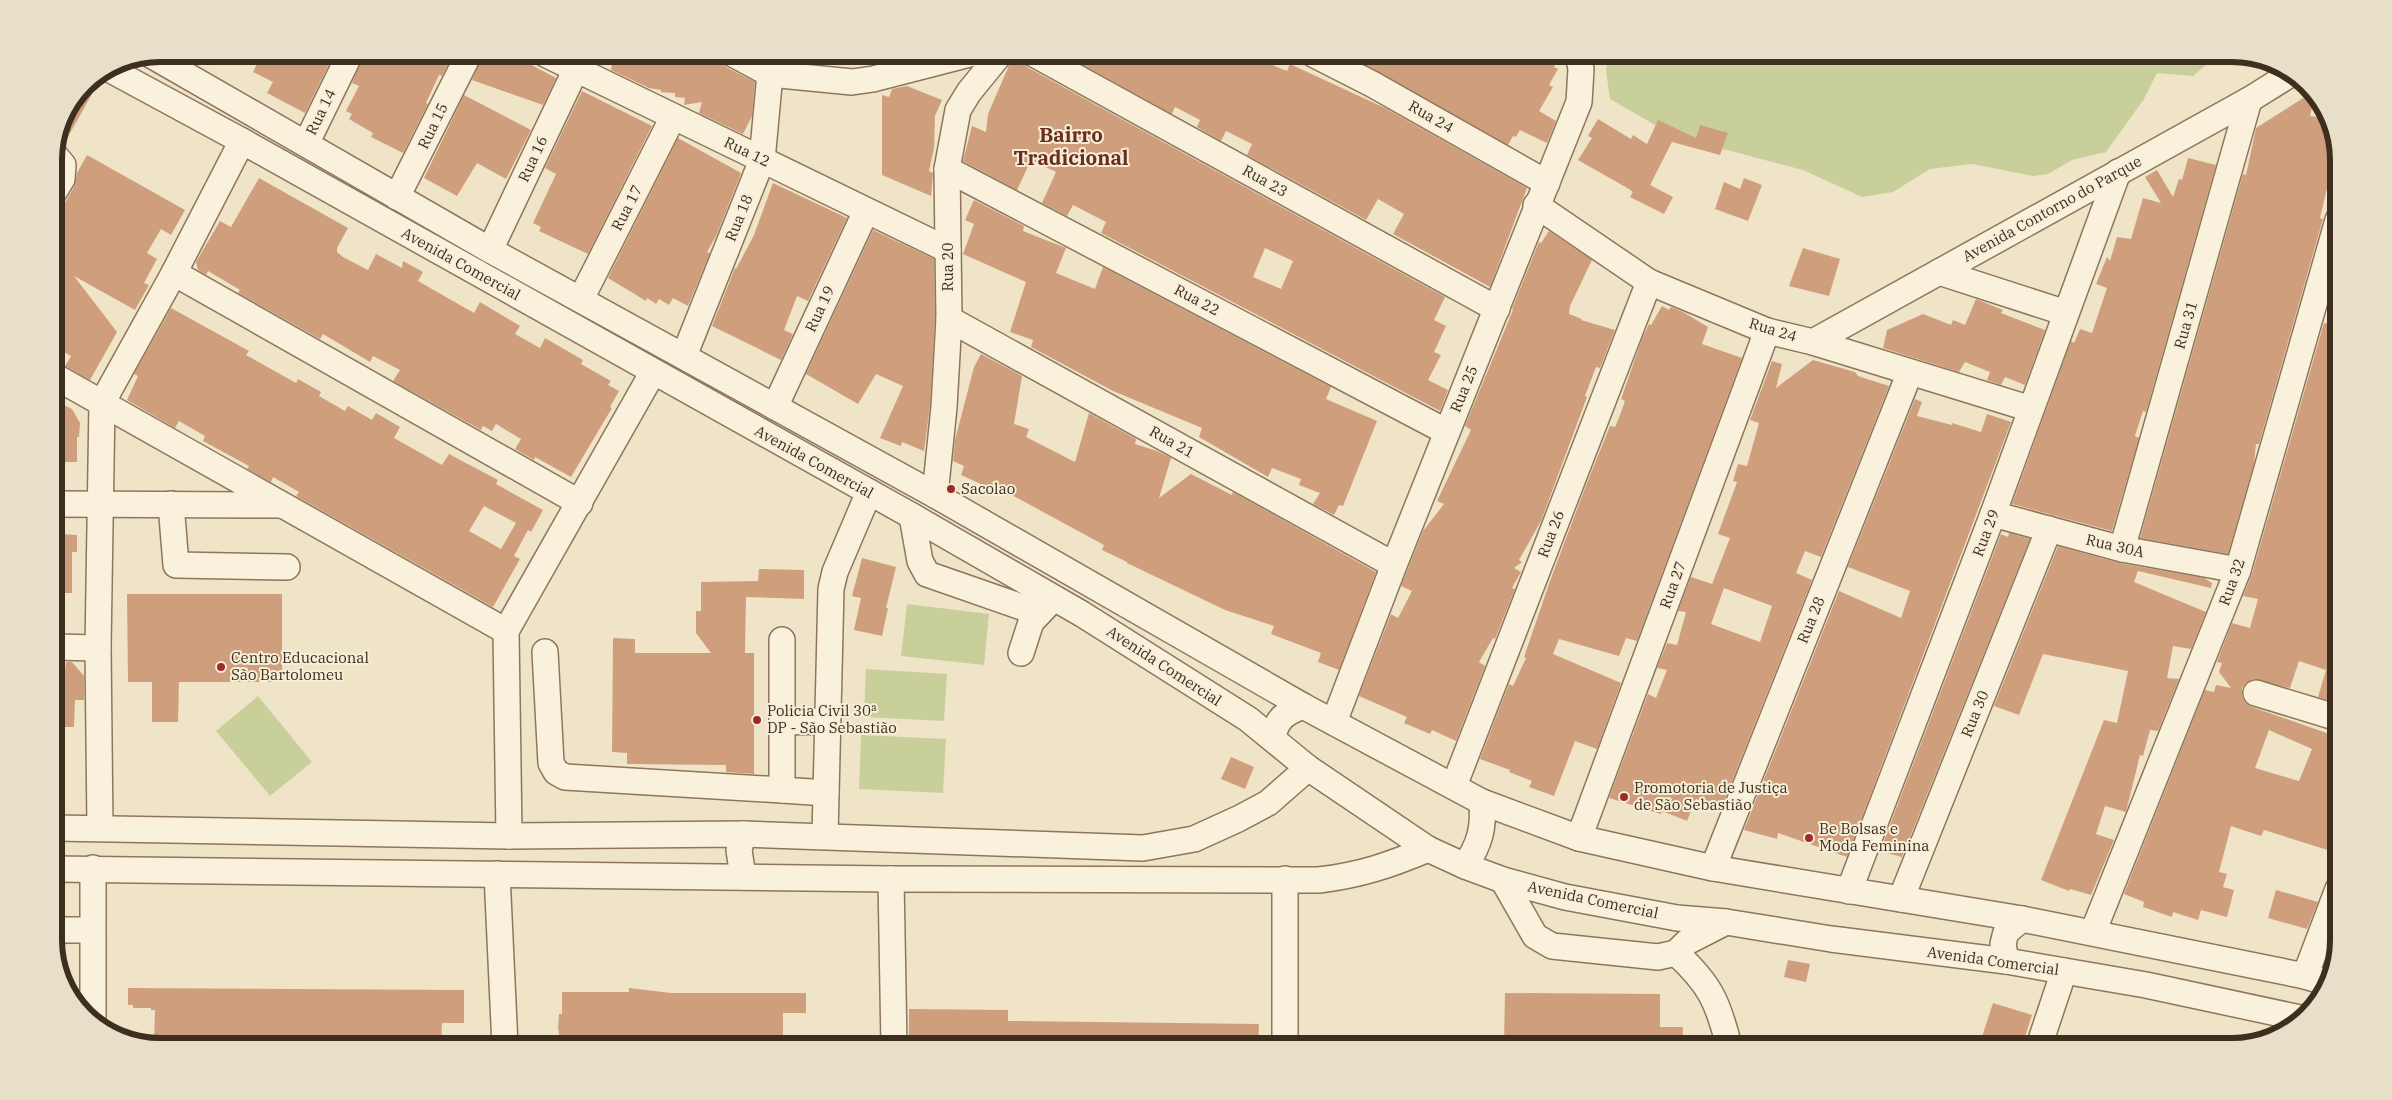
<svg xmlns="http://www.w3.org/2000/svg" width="2392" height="1100" viewBox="0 0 2392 1100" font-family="'IBM Plex Serif',serif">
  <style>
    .green { fill: #c9cf9b }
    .building { fill: #cf9f7d; fill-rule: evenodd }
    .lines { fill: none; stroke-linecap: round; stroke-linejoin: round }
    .minor-casing { stroke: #8d765c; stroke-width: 28 }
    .minor { stroke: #faf1dc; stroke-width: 25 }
    .poi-dot { fill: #9e2a2b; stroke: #f7eed8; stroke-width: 2 }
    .labels { text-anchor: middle; stroke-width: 4; stroke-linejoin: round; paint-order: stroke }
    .street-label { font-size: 15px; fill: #3d2e20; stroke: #f7eed8 }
    .poi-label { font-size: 15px; fill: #3d2e20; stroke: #f7eed8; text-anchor: start }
    .district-label { font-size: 20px; font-weight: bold; fill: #6b2e1e; stroke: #f7eed8 }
    .rim { fill: none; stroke: #3d2e20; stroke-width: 6 }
  </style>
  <rect width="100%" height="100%" fill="#f0e4c8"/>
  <g class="green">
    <polygon points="1609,54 2219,54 2193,76 2157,73 2144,99 2106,152 2072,160 2048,174 2033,176 1972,164 1930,169 1893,192 1862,197 1803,170 1674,136 1610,99 1606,70"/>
    <polygon points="907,604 989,614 984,665 901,656"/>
    <polygon points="866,669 947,674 944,721 864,717"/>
    <polygon points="258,696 312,762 270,796 216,731"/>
    <polygon points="861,735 946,739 943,793 859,789"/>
  </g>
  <g class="building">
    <polygon points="262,54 334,54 305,113 267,93 273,82 253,72"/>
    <polygon points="364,54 453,54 442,76 439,75 426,103 428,104 403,153 371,137 373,133 349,119 352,114 346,111 359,86 352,83"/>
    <polygon points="483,54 511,54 556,78 543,105 472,80"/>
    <polygon points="614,54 706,54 720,60 726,67 755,82 752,116 743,134 699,113 702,102 684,105 685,98 675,97 675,93 661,92 661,90 649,88 611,70"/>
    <path d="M1014,54H1020L1022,61L1027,67L1445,297L1434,320L1446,326L1434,352L1441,355L1428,380L1448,390L1440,411L1101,233L1106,222L1073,205L1067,216L1042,203L1056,172L1031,160L1017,190L963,161L972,126L986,132L988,114ZM1265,248L1293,261L1281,289L1253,277Z"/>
    <polygon points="1063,54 1246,54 1287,71 1290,64 1385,108 1527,188 1490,287 1393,234 1404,214 1378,199 1366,220 1247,155 1252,144 1226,131 1221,141 1197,127 1200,120 1175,107 1172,114"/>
    <polygon points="1344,54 1561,54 1554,67 1558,69 1549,85 1553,87 1539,111 1556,121 1547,143 1520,130 1516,137 1513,136 1508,145"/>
    <polygon points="907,86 942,100 935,116 934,148 929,171 933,173 931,196 882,175 882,95 889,97 892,89"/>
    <polygon points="83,88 92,94 64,144 57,140 62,119"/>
    <polygon points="582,91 652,126 588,254 539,231 541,227 533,223 556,174 545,168"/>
    <polygon points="2311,93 2315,96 2310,116 2326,118 2338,153 2337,185 2328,184 2320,218 2323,219 2259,444 2256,444 2254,463 2228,554 2140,538 2243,174 2246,175 2256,128"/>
    <polygon points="464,95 531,130 506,179 477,163 457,196 424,178"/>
    <polygon points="1598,119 1631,139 1633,135 1647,144 1658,120 1696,138 1700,125 1728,133 1720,155 1672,142 1650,185 1673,197 1664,214 1630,197 1633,192 1629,189 1578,160 1592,138 1588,136"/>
    <polygon points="678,138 741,173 717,234 707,252 710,253 688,306 673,298 669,305 659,299 656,304 647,298 646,301 608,278"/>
    <polygon points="87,155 185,210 171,235 161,229 147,253 157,259 144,283 149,285 135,310 74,276 117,332 90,380 65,366 71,356 54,346 54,212 58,205 63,206 74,187 77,173"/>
    <polygon points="2188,158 2216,165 2146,412 2143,411 2135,436 2139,438 2112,531 2012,504 2071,341 2074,343 2080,329 2092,333 2107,288 2096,284 2107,257 2110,261 2117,237 2131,239 2143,198 2161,203 2145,177 2157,170 2173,197 2179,179 2182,180"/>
    <polygon points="259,178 348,228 337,248 337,252 343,257 368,270 376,254 402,268 403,261 423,272 418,281 474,313 480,302 520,326 515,334 540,348 545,338 583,360 581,364 611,381 608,385 619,391 610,407 612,408 571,477 535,457 534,460 515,449 521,439 496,424 492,431 483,426 481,430 393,381 400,370 373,356 370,362 323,334 320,339 238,293 240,290 208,271 206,275 198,270 196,262 220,221 231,227"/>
    <polygon points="1744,178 1762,185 1748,221 1715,209 1724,182 1740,189"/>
    <polygon points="773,183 847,218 808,301 797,296 784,330 793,334 781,360 712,326 735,268 736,269 754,235"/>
    <polygon points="974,200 1024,226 1023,231 1066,248 1056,273 1095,289 1103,267 1331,387 1326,399 1377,421 1343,506 1339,505 1334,515 1313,504 1320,493 1299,485 1301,479 1272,468 1268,477 1199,437 1202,428 1113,391 1031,347 1033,340 1010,332 1026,282 963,254 974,224 965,220"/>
    <polygon points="873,230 934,259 935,319 930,406 924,451 902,442 901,446 880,438 903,386 876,374 858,404 806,374"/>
    <polygon points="1549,231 1592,260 1570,306 1569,314 1582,319 1581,320 1615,330 1600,368 1596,367 1585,396 1587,397 1541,521 1519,560 1522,562 1514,568 1521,572 1512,588 1515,589 1495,639 1493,638 1479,662 1485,666 1456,741 1432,730 1430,734 1404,723 1407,717 1359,696 1391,614 1398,618 1412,591 1401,586 1423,531 1444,504 1437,501 1471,430 1465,426 1513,310 1512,309 1539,242 1541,243"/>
    <polygon points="1803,248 1840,259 1829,296 1789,286"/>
    <polygon points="1976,299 2003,310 2001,313 2045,330 2025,385 2005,377 2001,385 1987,380 1990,372 1965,362 1959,372 1883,348 1887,330 1923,314 1951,325 1953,320 1965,325"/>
    <polygon points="1662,306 1669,310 1671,307 1683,312 1708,327 1702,344 1742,358 1637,641 1626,638 1619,656 1559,639 1553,654 1621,683 1597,749 1575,741 1554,796 1529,787 1532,781 1509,772 1510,770 1480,759 1509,684 1513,686 1526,658 1524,657 1550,581 1585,488 1610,426 1615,427 1620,415 1625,401 1621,399 1642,339 1649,324 1651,325"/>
    <path d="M171,308L249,351L246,355L296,383L298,379L321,392L319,396L345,411L348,406L372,420L376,413L400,427L394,438L442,465L449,454L498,480L496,484L543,510L531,532L528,530L514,556L520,559L493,607L296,496L299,492L273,477L271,482L247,469L249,466L203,441L205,436L179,421L175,428L127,400L138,376L134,374ZM484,506L516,523L501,549L469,531Z"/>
    <path d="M2324,323L2338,326V703L2318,697L2326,670L2299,661L2290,688L2253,679L2246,683L2242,688V696L2245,702L2252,707L2338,737V838L2334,852L2264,830L2261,836L2231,826L2219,872L2227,874L2223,887L2234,890L2227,917L2201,910L2198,920L2173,912L2172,917L2143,907L2144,902L2124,894L2205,690L2214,692L2216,685L2231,688L2219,672L2222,663L2217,662L2232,623L2250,628L2258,599L2243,596L2252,574ZM2269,730L2312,749L2299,781L2255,768Z"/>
    <polygon points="981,354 1022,376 1014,424 1029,429 1026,437 1075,462 1089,413 1136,439 1135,444 1157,451 1171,458 1159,498 1191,474 1232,495 1233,492 1376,572 1339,670 1318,662 1321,653 1271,634 1274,626 1225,610 1127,563 1127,562 1102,550 1104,545 1008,493 1007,496 961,475 964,466 953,461 955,440 974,367"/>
    <path d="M1813,360L1855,372L1858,376L1889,386L1821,557L1805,551L1796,573L1812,580L1721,809L1696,799L1687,821L1662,811L1661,814L1609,798L1648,694L1656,698L1667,670L1657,668L1667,643L1677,645L1686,612L1678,611L1691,577L1718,586L1712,584L1730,538L1718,534L1737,482L1733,481L1738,464L1747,466L1759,423L1750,420L1772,361L1782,364L1776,388ZM1724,588L1772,606L1760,642L1711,624Z"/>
    <polygon points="1915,399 1922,402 1917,416 1952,425 1952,423 1981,432 1987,414 2011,422 1847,857 1778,833 1777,839 1744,830 1839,591 1901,618 1910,591 1848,567"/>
    <polygon points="54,400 72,409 80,423 79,437 77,437 77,462 54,462"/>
    <polygon points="2009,533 2030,539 1902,857 1880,851 2001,534 2008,537"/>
    <polygon points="60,534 77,535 77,552 72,552 72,593 54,593 54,538 59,538"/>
    <polygon points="2058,546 2119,563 2204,578 2212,583 2211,588 2138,571 2134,582 2206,612 2191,649 2173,646 2167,678 2179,679 2158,731 2150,730 2143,756 2140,755 2126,812 2105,806 2096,834 2114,840 2091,895 2070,889 2069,891 2041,880 2104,720 2117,723 2128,671 2043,654 2019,715 1994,706"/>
    <polygon points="862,558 896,567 886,608 888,608 882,636 854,630 861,598 852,596"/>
    <polygon points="759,569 804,570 804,599 746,597 745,653 754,653 754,774 726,772 726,765 627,764 627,753 612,752 613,638 635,639 635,653 711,653 696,633 696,611 701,611 701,582 758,581"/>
    <polygon points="127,594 282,594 282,682 179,682 178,722 152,722 152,682 128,682"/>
    <polygon points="66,662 72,662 84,676 84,700 75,700 74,727 54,727 54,671 65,671"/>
    <polygon points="1231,757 1254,767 1245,789 1221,779"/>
    <polygon points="2276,890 2318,902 2307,929 2268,918"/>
    <polygon points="1788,960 1810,964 1806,982 1784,977"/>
    <polygon points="128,988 464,990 464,1023 442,1023 441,1046 160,1046 154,1045 155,1010 151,1010 151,1008 133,1008 133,1005 128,1005"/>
    <polygon points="629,988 671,993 806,993 806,1013 783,1013 783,1046 561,1046 558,1028 559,1014 562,1014 562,992 629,992"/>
    <polygon points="1505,993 1660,994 1660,1027 1683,1027 1682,1046 1571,1046 1571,1040 1536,1040 1536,1046 1524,1044 1524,1046 1504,1046"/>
    <polygon points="1993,1003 2032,1015 2022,1046 1979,1046"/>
    <polygon points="909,1009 1008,1010 1008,1021 1259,1024 1258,1046 909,1046"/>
  </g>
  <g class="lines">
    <g class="minor-casing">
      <g id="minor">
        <polyline points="545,54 948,250"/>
        <polyline points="733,54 770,74 852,82 873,79 970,54"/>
        <polyline points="1034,54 1497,309"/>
        <polyline points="1313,54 1372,84 1547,183"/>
        <polyline points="151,55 490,250 935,495 1303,706 1482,802 1579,838 1713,868 2022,919 2305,976 2328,983"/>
        <polyline points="109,69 242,141 912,516 1082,614 1248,719 1308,768 1428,849 1465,866 1503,880 1565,897 1677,918 1726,922 1831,939 2006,961 2146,985 2300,1018"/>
        <polyline points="306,144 350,54"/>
        <polyline points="54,154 63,165 62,179 54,192"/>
        <polyline points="947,169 1447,432"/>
        <polyline points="397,197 469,54"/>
        <polyline points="1536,205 1649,282 1767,331 1813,342 2031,409"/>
        <polyline points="490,250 576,69"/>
        <polyline points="1939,272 2066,313"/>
        <polyline points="174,273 580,503"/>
        <polyline points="581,299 673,117"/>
        <polyline points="949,319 1394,565"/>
        <polyline points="1813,342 2249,100 2289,75"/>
        <polyline points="684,356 762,160 770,74"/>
        <polyline points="54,376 506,631"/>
        <polyline points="775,407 866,211"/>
        <polyline points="935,495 944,407 949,319 947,169 958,110 969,92 1000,54"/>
        <polyline points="54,504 281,505"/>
        <polyline points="171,504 176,565 287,567"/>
        <polyline points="1993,514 2122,549 2238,570"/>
        <polyline points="912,516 920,561 927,574 1039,613"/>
        <polyline points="2122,549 2249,100"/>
        <polyline points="782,640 782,790 826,793"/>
        <polyline points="54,647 98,648"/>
        <polyline points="545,652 551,763 556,772 565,777 782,790"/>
        <polyline points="1021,653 1031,622 1050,602"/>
        <polyline points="2256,693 2338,718"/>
        <polyline points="782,722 826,721"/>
        <polyline points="1334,722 1394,565 1579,102 1581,69 1578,54"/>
        <path d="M1272,738C1278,718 1283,714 1303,706"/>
        <polyline points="1454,786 1649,282"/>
        <polyline points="54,828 509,836 743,834 1143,848 1194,839 1238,819 1268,803 1308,768"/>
        <polyline points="100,828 98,648 102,403 174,273 242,141"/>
        <polyline points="509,836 506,631 653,372"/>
        <polyline points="825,836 831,589 835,572 869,492"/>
        <polyline points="1579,838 1767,331"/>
        <path d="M1465,866C1480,844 1484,828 1482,802"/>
        <polyline points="93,868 93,1017"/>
        <polyline points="1713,868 1910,372"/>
        <path d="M54,869L891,879L1319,880C1361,875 1390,865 1428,849"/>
        <polyline points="497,874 505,1046"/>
        <polyline points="743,877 739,850 743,834"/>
        <polyline points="891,879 894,1046"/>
        <polyline points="1503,880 1535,936 1552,946 1658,957 1676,953 1687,942 1726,922"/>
        <polyline points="1849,891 1993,514 2118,172"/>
        <polyline points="1901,899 2049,529"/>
        <polyline points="54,930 92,930"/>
        <polyline points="2093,932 2238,570 2338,220"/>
        <path d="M1676,953C1710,984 1718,1002 1729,1046"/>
        <polyline points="2006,961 2003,944 2006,932 2022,919"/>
        <polyline points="2305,976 2338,889"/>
        <polyline points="1285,1046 1285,879"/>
        <polyline points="2039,1046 2064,971"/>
      </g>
    </g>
    <use href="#minor" class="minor"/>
  </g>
  <g class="poi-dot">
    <circle cx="951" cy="489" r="5"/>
    <circle cx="221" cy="667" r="5"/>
    <circle cx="757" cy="720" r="5"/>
    <circle cx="1624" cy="797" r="5"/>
    <circle cx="1809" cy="838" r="5"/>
  </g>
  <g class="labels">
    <g class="street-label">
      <text transform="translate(321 112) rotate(-64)" y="5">Rua 14</text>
      <text transform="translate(1431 117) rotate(30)" y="5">Rua 24</text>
      <text transform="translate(433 126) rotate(-64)" y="5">Rua 15</text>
      <text transform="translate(747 152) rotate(26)" y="5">Rua 12</text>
      <text transform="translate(533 159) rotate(-65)" y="5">Rua 16</text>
      <text transform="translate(1265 181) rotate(29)" y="5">Rua 23</text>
      <text transform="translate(627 208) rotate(-63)" y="5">Rua 17</text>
      <text transform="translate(2052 209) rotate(-29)" y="5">Avenida Contorno do Parque</text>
      <text transform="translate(739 218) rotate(-68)" y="5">Rua 18</text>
      <text transform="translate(461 264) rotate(29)" y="5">Avenida Comercial</text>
      <text transform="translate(948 267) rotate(-90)" y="5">Rua 20</text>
      <text transform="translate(1197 300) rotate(28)" y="5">Rua 22</text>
      <text transform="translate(820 309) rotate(-65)" y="5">Rua 19</text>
      <text transform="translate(2186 325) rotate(-74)" y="5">Rua 31</text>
      <text transform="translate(1773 330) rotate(17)" y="5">Rua 24</text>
      <text transform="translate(1464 389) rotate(-68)" y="5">Rua 25</text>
      <text transform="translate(1172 442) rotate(29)" y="5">Rua 21</text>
      <text transform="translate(814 462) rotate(29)" y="5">Avenida Comercial</text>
      <text transform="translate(1986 533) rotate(-69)" y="5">Rua 29</text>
      <text transform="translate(1551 534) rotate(-69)" y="5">Rua 26</text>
      <text transform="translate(2115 546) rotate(13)" y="5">Rua 30A</text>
      <text transform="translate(2232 582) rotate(-70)" y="5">Rua 32</text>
      <text transform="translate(1673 585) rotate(-70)" y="5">Rua 27</text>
      <text transform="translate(1811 620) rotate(-68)" y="5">Rua 28</text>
      <text transform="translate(1164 666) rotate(33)" y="5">Avenida Comercial</text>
      <text transform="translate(1975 714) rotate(-68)" y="5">Rua 30</text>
      <text transform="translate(1593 900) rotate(12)" y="5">Avenida Comercial</text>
      <text transform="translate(1993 961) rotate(8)" y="5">Avenida Comercial</text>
    </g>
    <g class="poi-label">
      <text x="961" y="494">Sacolao</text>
      <text x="231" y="663">Centro Educacional<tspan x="231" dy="17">São Bartolomeu</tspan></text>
      <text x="767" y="716">Policia Civil 30ª<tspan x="767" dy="17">DP - São Sebastião</tspan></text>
      <text x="1634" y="793">Promotoria de Justiça<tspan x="1634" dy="17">de São Sebastião</tspan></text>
      <text x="1819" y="834">Be Bolsas e<tspan x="1819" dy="17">Moda Feminina</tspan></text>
    </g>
    <g class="district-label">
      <text x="1071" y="142">Bairro<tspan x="1071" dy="23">Tradicional</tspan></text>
    </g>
  </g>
  <path d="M0 0H2392V1100H0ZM160 62H2232A98 98 0 0 1 2330 160V940A98 98 0 0 1 2232 1038H160A98 98 0 0 1 62 940V160A98 98 0 0 1 160 62Z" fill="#e8dfc9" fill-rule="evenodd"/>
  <path class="rim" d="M160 62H2232A98 98 0 0 1 2330 160V940A98 98 0 0 1 2232 1038H160A98 98 0 0 1 62 940V160A98 98 0 0 1 160 62Z"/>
</svg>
